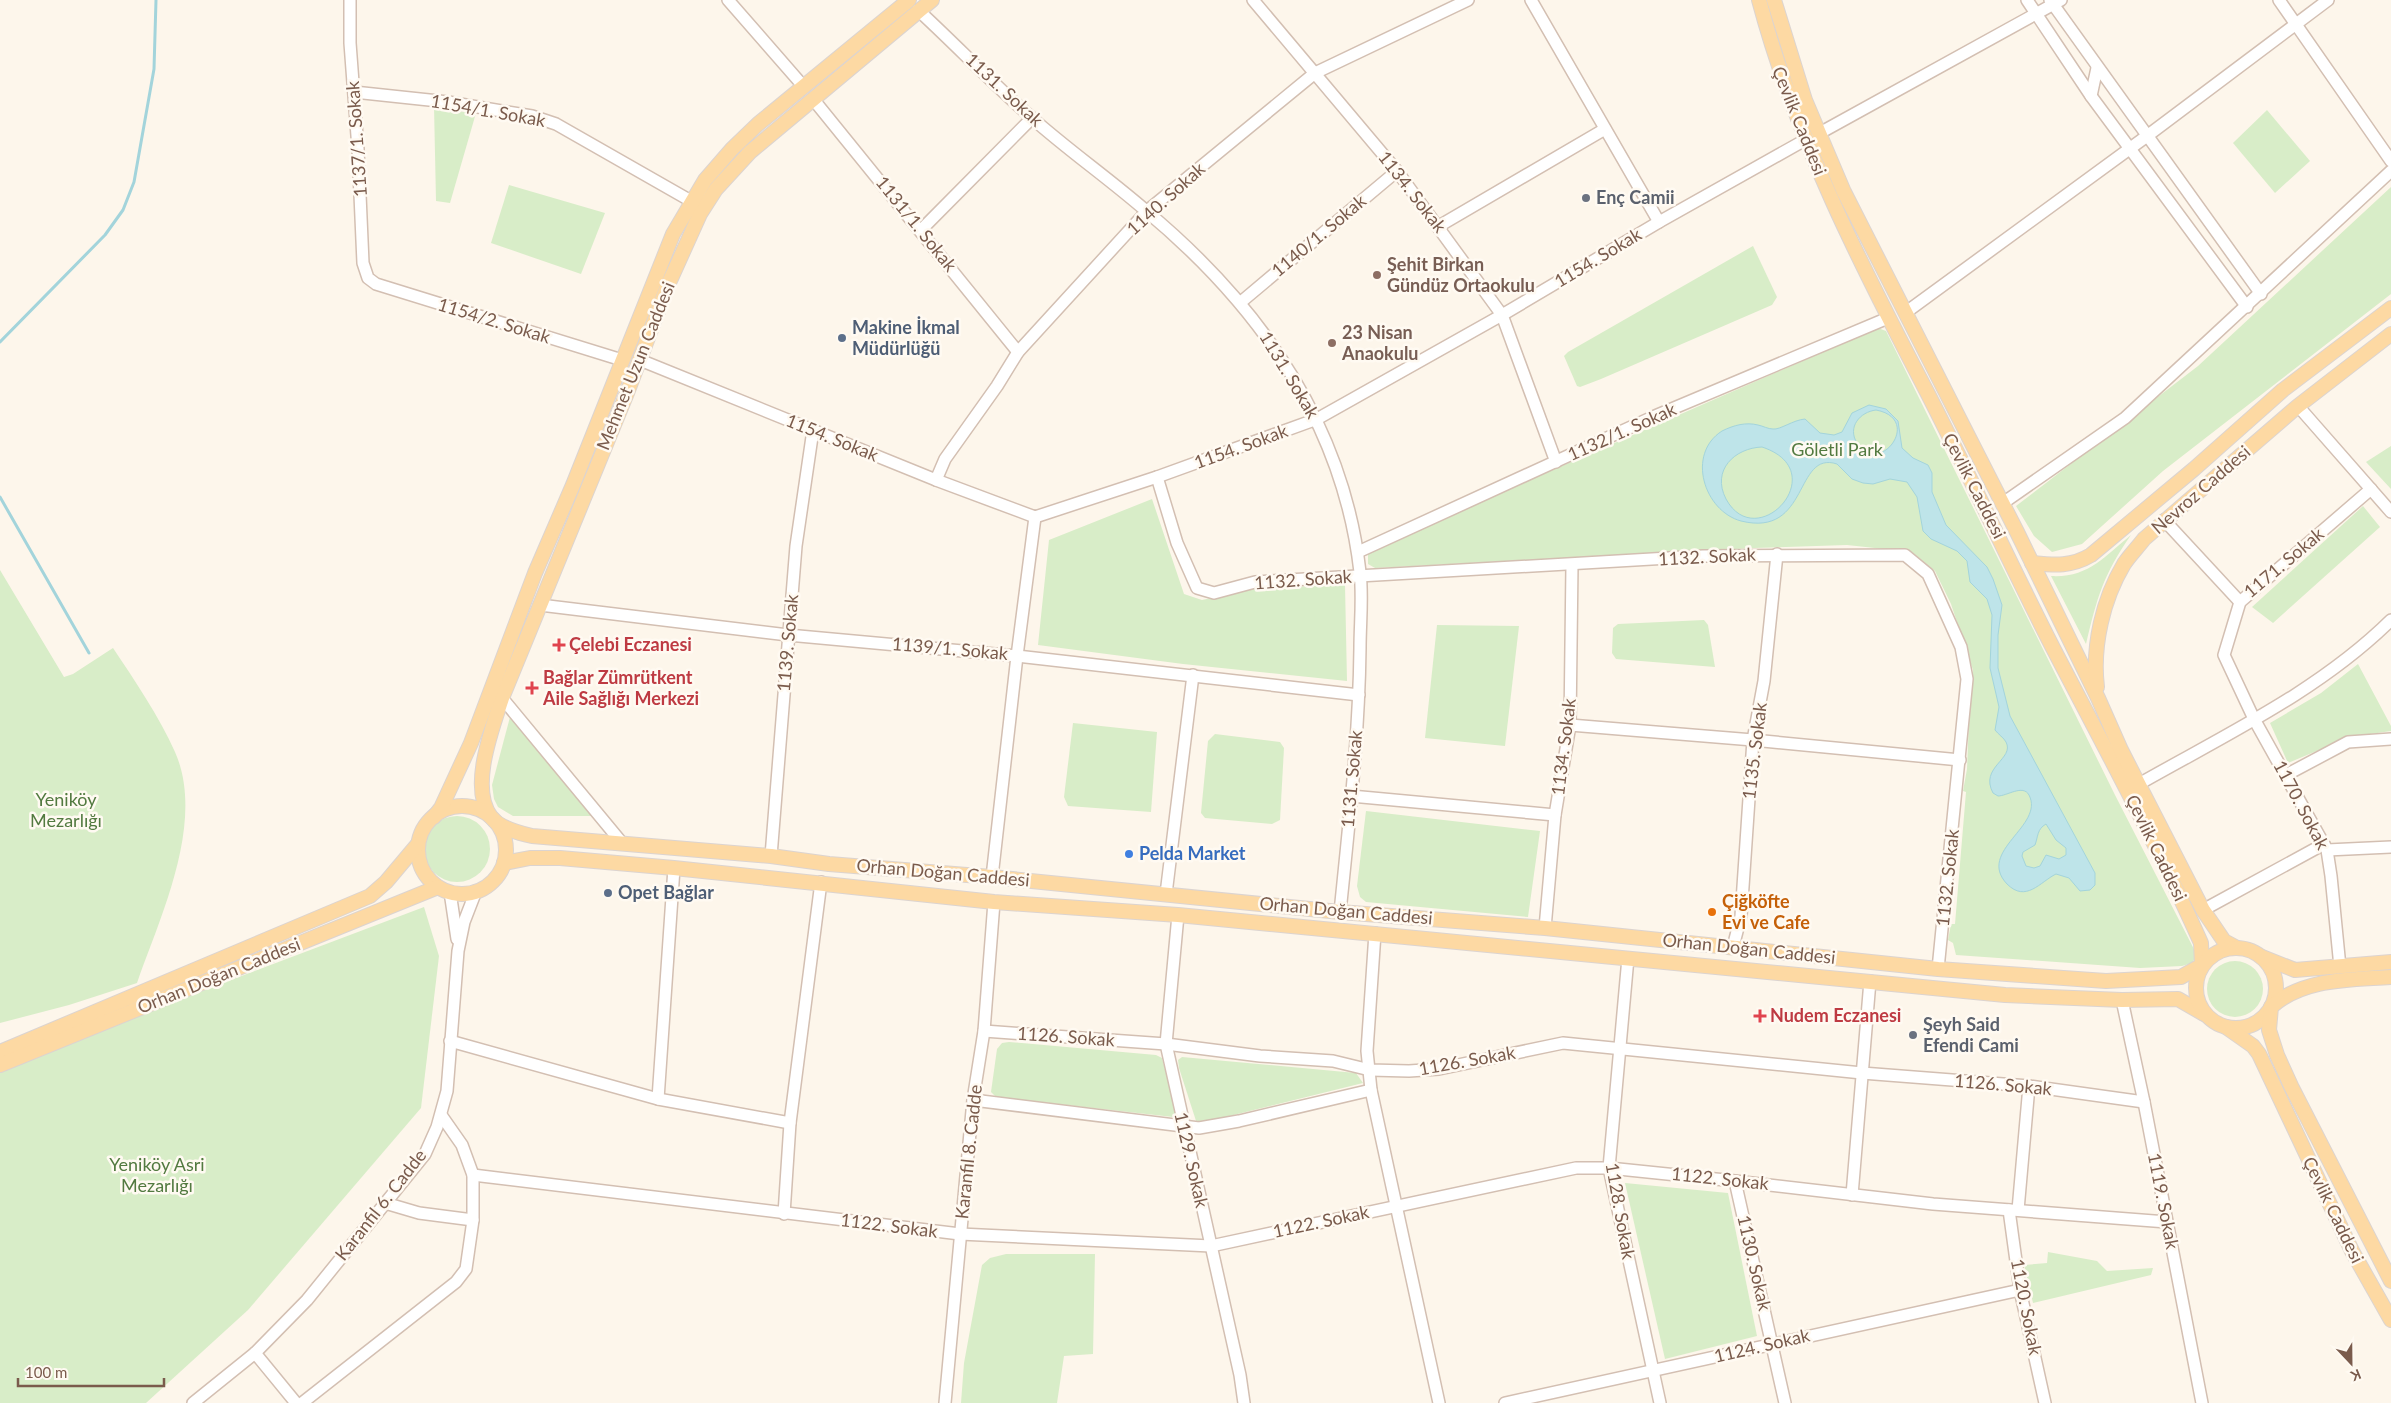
<svg xmlns="http://www.w3.org/2000/svg" width="2391" height="1403" viewBox="0 0 2391 1403" font-family="Lato,sans-serif">
  <style>
    .green { fill: #d8edc8 }
    .water { fill: #bee4e9; stroke: #a3d4db; fill-rule: evenodd }
    .lines { fill: none; stroke-linecap: round; stroke-linejoin: round }
    .stream { stroke: #a3d4db; stroke-width: 3 }
    .minor-casing { stroke: #d3bfb2; stroke-width: 14 }
    .major-casing { stroke: #dcd4d0; stroke-width: 16 }
    .minor { stroke: #fff; stroke-width: 11 }
    .major { stroke: #fdd9a3; stroke-width: 14 }
    .worship-dot { fill: #6b7280; stroke: #fffaf2; stroke-width: 2 }
    .education-dot { fill: #8d6e63; stroke: #fffaf2; stroke-width: 2 }
    .service-dot { fill: #5c6f8a; stroke: #fffaf2; stroke-width: 2 }
    .health-dot { fill: #e0444e; stroke: #fffaf2; stroke-width: 2 }
    .shop-dot { fill: #3f7fe0; stroke: #fffaf2; stroke-width: 2 }
    .food-dot { fill: #e8710a; stroke: #fffaf2; stroke-width: 2 }
    .labels { text-anchor: middle; stroke-width: 5; stroke-linejoin: round; paint-order: stroke }
    .street-label { font-size: 18px; fill: #7a5b4c; stroke: #fffaf2 }
    .worship-label { font-size: 18px; font-weight: bold; fill: #5b616d; stroke: #fffaf2; text-anchor: start }
    .education-label { font-size: 18px; font-weight: bold; fill: #785e54; stroke: #fffaf2; text-anchor: start }
    .service-label { font-size: 18px; font-weight: bold; fill: #4e5e75; stroke: #fffaf2; text-anchor: start }
    .park-label { font-size: 18px; fill: #527a40; stroke: #fffaf2 }
    .health-label { font-size: 18px; font-weight: bold; fill: #be3a42; stroke: #fffaf2; text-anchor: start }
    .shop-label { font-size: 18px; font-weight: bold; fill: #366cbe; stroke: #fffaf2; text-anchor: start }
    .food-label { font-size: 18px; font-weight: bold; fill: #c56008; stroke: #fffaf2; text-anchor: start }
  </style>
  <rect width="100%" height="100%" fill="#fdf6eb"/>
  <g class="green">
    <polygon points="434,106 476,113 450,203 436,201"/>
    <polygon points="2267,110 2310,161 2275,193 2233,143"/>
    <polygon points="509,185 605,213 581,274 491,243"/>
    <polygon points="2391,187 2391,294 2163,471 2082,544 2052,552 2034,536 2016,506 2198,366"/>
    <polygon points="1753,246 1777,297 1772,305 1601,379 1580,387 1577,386 1564,356 1568,352"/>
    <polygon points="1878,328 1886,331 2115,795 2197,955 2192,963 2182,966 2140,968 1956,955 1953,943 1948,940 1951,924 1955,924 1966,792 1963,791 1967,769 1970,695 1973,670 1951,604 1935,571 1912,552 1847,545 1754,548 1375,568 1368,564 1368,553 1376,547"/>
    <polygon points="2391,446 2391,489 2366,462"/>
    <polygon points="1152,499 1184,594 1202,600 1258,588 1345,585 1347,681 1183,664 1038,645 1049,540"/>
    <polygon points="2363,506 2380,527 2273,623 2252,607"/>
    <path d="M2131,535C2103,575 2097,598 2086,644L2051,576C2088,578 2104,557 2131,535Z"/>
    <path d="M0,570L64,677L73,674L113,648C135,681 159,716 175,752C206,822 160,917 137,983L69,1005L0,1023Z"/>
    <polygon points="1704,620 1708,625 1715,667 1616,659 1612,653 1613,628 1618,624"/>
    <polygon points="1437,625 1519,626 1505,746 1425,738"/>
    <polygon points="2358,664 2391,726 2391,731 2350,737 2288,763 2270,723 2321,693"/>
    <polygon points="510,717 596,816 513,816 498,807 494,799 492,785"/>
    <polygon points="1073,723 1157,732 1151,812 1068,806 1064,797"/>
    <polygon points="1215,734 1280,742 1284,748 1280,820 1272,824 1205,818 1201,813 1208,741"/>
    <polygon points="1366,811 1540,831 1528,917 1366,902 1360,897 1357,886"/>
    <circle cx="457" cy="849" r="33"/>
    <polygon points="424,907 439,956 421,1108 248,1310 146,1403 0,1403 0,1072 112,1025"/>
    <circle cx="2235" cy="989" r="28"/>
    <polygon points="1009,1042 1156,1055 1162,1058 1176,1112 1173,1117 996,1097 991,1092 997,1049 1002,1043"/>
    <polygon points="1182,1057 1356,1073 1363,1083 1197,1124 1179,1068 1178,1060"/>
    <polygon points="1625,1183 1728,1193 1757,1336 1665,1359"/>
    <polygon points="2048,1252 2097,1261 2107,1271 2153,1268 2151,1275 2033,1303 2024,1265 2047,1263"/>
    <polygon points="1006,1254 1095,1254 1093,1354 1064,1356 1057,1403 961,1403 964,1363 982,1265 990,1258"/>
  </g>
  <path class="water" d="M1869,405L1886,409L1898,421L1902,448L1913,458L1928,465L1932,473V492L1946,525L1987,567L1993,579L2002,605L1998,635V668L2010,716L2095,873V885L2090,890L2080,891L2069,878L2056,874C2040,882 2026,903 2007,884C1976,851 2045,826 2029,795C2023,784 2007,796 1998,796L1993,793C1979,767 2015,759 2006,742C2004,738 1998,734 1995,730L1999,707L1990,668L1992,615L1987,599L1970,582L1967,561L1957,551L1931,539L1923,531L1917,497L1907,482L1890,479L1873,484L1863,483L1852,479L1837,464C1794,450 1810,538 1741,521C1704,511 1686,454 1722,431C1734,425 1746,422 1758,425C1763,426 1768,429 1773,429C1780,430 1793,420 1805,419L1820,433L1834,435L1842,432L1852,413ZM1876,410C1924,419 1879,478 1857,443C1847,427 1860,412 1876,410ZM1762,447C1835,471 1757,556 1726,499C1711,470 1735,448 1762,447ZM2046,824L2056,840L2066,848V855L2059,859L2046,855L2040,866L2034,868L2026,866L2022,856L2023,852L2035,845C2038,837 2037,829 2046,824Z"/>
  <g class="lines">
    <g class="stream">
      <polyline points="0,342 105,235 123,210 134,182 154,69 156,0"/>
      <polyline points="0,497 89,653"/>
    </g>
    <g class="minor-casing">
      <g id="minor">
        <polyline points="350,0 350,43 358,149 363,263 368,278 376,284 622,360"/>
        <polyline points="728,0 804,87"/>
        <polyline points="1253,0 1397,171 1502,315 1556,462"/>
        <polyline points="1531,0 1659,222"/>
        <polyline points="2027,0 2091,96 2247,307"/>
        <polyline points="2050,0 2261,294"/>
        <polyline points="2279,0 2391,161"/>
        <path d="M918,10C956,45 992,83 1032,118C1068,150 1108,178 1145,210C1258,304 1343,422 1360,572C1363,597 1360,623 1360,648C1359,736 1349,824 1340,912"/>
        <polyline points="354,92 448,102 532,116 556,124 691,201"/>
        <polyline points="2091,96 2097,68"/>
        <polyline points="813,99 1018,352"/>
        <polyline points="1818,134 2061,0"/>
        <polyline points="1439,226 1605,129"/>
        <polyline points="921,230 1032,118"/>
        <polyline points="1241,302 1397,171"/>
        <polyline points="1905,313 2147,136 2328,0"/>
        <polyline points="640,360 936,480 1035,517 1157,477 1317,419 1502,315 1659,222 1805,140"/>
        <polyline points="2298,406 2391,512"/>
        <polyline points="1157,477 1177,543 1197,588 1214,593 1255,582 1703,556 1905,555 1928,574 1961,647 1967,679 1938,969"/>
        <polyline points="936,480 945,459 997,386 1018,352 1147,211 1315,73 1468,0"/>
        <polyline points="2003,503 2125,418 2391,171"/>
        <polyline points="2164,520 2240,602"/>
        <polyline points="1358,552 1655,416 1888,318"/>
        <polyline points="540,605 788,635 1017,656 1359,695"/>
        <polyline points="502,698 622,843"/>
        <polyline points="1570,725 1753,740 1960,760"/>
        <polyline points="2286,775 2348,742 2391,739"/>
        <path d="M2139,784C2225,735 2319,691 2391,620"/>
        <polyline points="1351,796 1555,815"/>
        <polyline points="2327,850 2391,847"/>
        <polyline points="771,856 796,546 813,430"/>
        <polyline points="992,877 1017,656 1035,517"/>
        <polyline points="450,892 457,939"/>
        <polyline points="1166,894 1193,675"/>
        <polyline points="2203,910 2324,844"/>
        <polyline points="1178,915 1166,1044 1240,1375 1244,1403"/>
        <polyline points="1545,928 1555,815 1570,725 1572,565"/>
        <polyline points="1375,933 1367,1051 1371,1090 1439,1403"/>
        <polyline points="1733,947 1741,916 1753,740 1764,681 1777,554"/>
        <polyline points="1628,958 1609,1168 1660,1403"/>
        <polyline points="2340,967 2331,876 2327,850 2254,719 2224,655 2240,602 2371,489"/>
        <polyline points="2122,1000 2144,1102 2202,1403"/>
        <polyline points="984,1031 1166,1044 1260,1056 1333,1061 1370,1070 1409,1071 1439,1069 1563,1043 1862,1073 2029,1086 2144,1102"/>
        <polyline points="450,1041 658,1099 790,1123"/>
        <polyline points="658,1099 674,868"/>
        <polyline points="973,1100 1199,1128 1239,1121 1371,1090"/>
        <polyline points="473,1175 960,1234 1211,1246 1576,1168 1609,1168 1735,1181 1933,1204 2167,1222"/>
        <polyline points="1735,1181 1785,1403"/>
        <polyline points="1852,1195 1870,981"/>
        <polyline points="385,1203 419,1213 473,1220"/>
        <polyline points="2009,1210 2020,1290 2045,1403"/>
        <polyline points="2018,1210 2029,1086"/>
        <polyline points="784,1214 790,1123 821,882"/>
        <polyline points="255,1353 296,1403"/>
        <polyline points="193,1403 255,1353 307,1300 425,1154 437,1127 447,1091 458,951 464,922 476,891"/>
        <polyline points="302,1403 456,1282 466,1269 473,1220 473,1175 462,1145 441,1115"/>
        <polyline points="945,1403 973,1100 984,1031 994,902"/>
        <polyline points="1505,1403 2020,1290"/>
      </g>
    </g>
    <g class="major-casing">
      <g id="major">
        <path d="M932,0L750,152L716,189L700,214L668,285L627,393L502,698C492,729 469,788 491,817C499,828 519,833 532,836L771,856L829,864L992,877L1340,912L1545,928L1938,969L2106,981L2181,977L2202,965L2201,943C2156,842 2104,746 2053,648C2010,564 1971,478 1928,394C1862,267 1796,139 1759,0"/>
        <polyline points="1774,0 1805,100 1844,192 2017,532 2098,698 2121,750 2203,910 2224,941 2237,948"/>
        <path d="M2032,563C2054,565 2071,567 2091,555L2194,469L2283,390L2391,308"/>
        <path d="M2097,687C2092,646 2103,599 2124,564C2130,555 2138,547 2144,539L2298,406L2391,334"/>
        <circle cx="462" cy="850" r="44"/>
        <polyline points="434,817 441,808 471,743 535,573 573,485 673,234 705,180 732,149 758,124 909,0"/>
        <polyline points="504,863 530,858 560,858 674,868 994,902 1178,915 2005,995 2122,1000 2178,999 2204,1014"/>
        <circle cx="2236" cy="988" r="40"/>
        <polyline points="2262,957 2295,970 2391,962"/>
        <path d="M2391,977C2350,980 2303,978 2271,1007L2269,1030L2277,1055L2292,1088L2391,1281"/>
        <polyline points="2226,1027 2253,1046 2259,1054 2352,1251 2391,1320"/>
        <polyline points="0,1052 370,896 386,882 418,844"/>
        <polyline points="0,1065 438,887"/>
      </g>
    </g>
    <use href="#minor" class="minor"/>
    <use href="#major" class="major"/>
  </g>
  <g class="worship-dot">
    <circle cx="1586" cy="198" r="5"/>
    <circle cx="1913" cy="1035" r="5"/>
  </g>
  <g class="education-dot">
    <circle cx="1377" cy="275" r="5"/>
    <circle cx="1332" cy="343" r="5"/>
  </g>
  <g class="service-dot">
    <circle cx="842" cy="338" r="5"/>
    <circle cx="608" cy="893" r="5"/>
  </g>
  <g class="health-dot">
    <path d="M556.5 637.5h5v5h5v5h-5v5h-5v-5h-5v-5h5z"/>
    <path d="M529.5 680.5h5v5h5v5h-5v5h-5v-5h-5v-5h5z"/>
    <path d="M1757.5 1008.5h5v5h5v5h-5v5h-5v-5h-5v-5h5z"/>
  </g>
  <circle class="shop-dot" cx="1129" cy="854" r="5"/>
  <circle class="food-dot" cx="1712" cy="912" r="5"/>
  <g class="labels">
    <g class="street-label">
      <text transform="translate(1004 90) rotate(43)" y="6">1131. Sokak</text>
      <text transform="translate(488 111) rotate(10)" y="6">1154/1. Sokak</text>
      <text transform="translate(1799 121) rotate(68)" y="6">Çevlik Caddesi</text>
      <text transform="translate(357 139) rotate(-94)" y="6">1137/1. Sokak</text>
      <text transform="translate(1412 192) rotate(52)" y="6">1134. Sokak</text>
      <text transform="translate(1166 199) rotate(-42)" y="6">1140. Sokak</text>
      <text transform="translate(916 224) rotate(51)" y="6">1131/1. Sokak</text>
      <text transform="translate(1319 236) rotate(-40)" y="6">1140/1. Sokak</text>
      <text transform="translate(1598 258) rotate(-31)" y="6">1154. Sokak</text>
      <text transform="translate(494 321) rotate(17)" y="6">1154/2. Sokak</text>
      <text transform="translate(636 366) rotate(-68)" y="6">Mehmet Uzun Caddesi</text>
      <text transform="translate(1289 375) rotate(59)" y="6">1131. Sokak</text>
      <text transform="translate(1622 432) rotate(-24)" y="6">1132/1. Sokak</text>
      <text transform="translate(832 438) rotate(22)" y="6">1154. Sokak</text>
      <text transform="translate(1241 447) rotate(-20)" y="6">1154. Sokak</text>
      <text transform="translate(1974 486) rotate(63)" y="6">Çevlik Caddesi</text>
      <text transform="translate(2201 490) rotate(-41)" y="6">Nevroz Caddesi</text>
      <text transform="translate(1707 557) rotate(-3)" y="6">1132. Sokak</text>
      <text transform="translate(2284 563) rotate(-40)" y="6">1171. Sokak</text>
      <text transform="translate(1303 580) rotate(-4)" y="6">1132. Sokak</text>
      <text transform="translate(788 643) rotate(-85)" y="6">1139. Sokak</text>
      <text transform="translate(950 649) rotate(5)" y="6">1139/1. Sokak</text>
      <text transform="translate(1564 747) rotate(-83)" y="6">1134. Sokak</text>
      <text transform="translate(1755 751) rotate(-83)" y="6">1135. Sokak</text>
      <text transform="translate(1352 779) rotate(-85)" y="6">1131. Sokak</text>
      <text transform="translate(2301 805) rotate(62)" y="6">1170. Sokak</text>
      <text transform="translate(2156 848) rotate(64)" y="6">Çevlik Caddesi</text>
      <text transform="translate(943 873) rotate(5)" y="6">Orhan Doğan Caddesi</text>
      <text transform="translate(1948 878) rotate(-84)" y="6">1132. Sokak</text>
      <text transform="translate(1346 911) rotate(5)" y="6">Orhan Doğan Caddesi</text>
      <text transform="translate(1749 949) rotate(6)" y="6">Orhan Doğan Caddesi</text>
      <text transform="translate(219 976) rotate(-22)" y="6">Orhan Doğan Caddesi</text>
      <text transform="translate(1066 1037) rotate(4)" y="6">1126. Sokak</text>
      <text transform="translate(1467 1061) rotate(-10)" y="6">1126. Sokak</text>
      <text transform="translate(2003 1085) rotate(5)" y="6">1126. Sokak</text>
      <text transform="translate(969 1152) rotate(-84)" y="6">Karanfil 8. Cadde</text>
      <text transform="translate(1191 1160) rotate(77)" y="6">1129. Sokak</text>
      <text transform="translate(1720 1179) rotate(6)" y="6">1122. Sokak</text>
      <text transform="translate(2163 1201) rotate(79)" y="6">1119. Sokak</text>
      <text transform="translate(381 1205) rotate(-52)" y="6">Karanfil 6. Cadde</text>
      <text transform="translate(2333 1210) rotate(64)" y="6">Çevlik Caddesi</text>
      <text transform="translate(1620 1211) rotate(80)" y="6">1128. Sokak</text>
      <text transform="translate(1321 1222) rotate(-12)" y="6">1122. Sokak</text>
      <text transform="translate(889 1226) rotate(7)" y="6">1122. Sokak</text>
      <text transform="translate(1754 1263) rotate(77)" y="6">1130. Sokak</text>
      <text transform="translate(2026 1307) rotate(79)" y="6">1120. Sokak</text>
      <text transform="translate(1762 1346) rotate(-13)" y="6">1124. Sokak</text>
    </g>
    <g class="worship-label">
      <text x="1596" y="204">Enç Camii</text>
      <text x="1923" y="1031">Şeyh Said<tspan x="1923" dy="21">Efendi Cami</tspan></text>
    </g>
    <g class="education-label">
      <text x="1387" y="271">Şehit Birkan<tspan x="1387" dy="21">Gündüz Ortaokulu</tspan></text>
      <text x="1342" y="339">23 Nisan<tspan x="1342" dy="21">Anaokulu</tspan></text>
    </g>
    <g class="service-label">
      <text x="852" y="334">Makine İkmal<tspan x="852" dy="21">Müdürlüğü</tspan></text>
      <text x="618" y="899">Opet Bağlar</text>
    </g>
    <g class="park-label">
      <text x="1837" y="456">Göletli Park</text>
      <text x="66" y="806">Yeniköy<tspan x="66" dy="21">Mezarlığı</tspan></text>
      <text x="157" y="1171">Yeniköy Asri<tspan x="157" dy="21">Mezarlığı</tspan></text>
    </g>
    <g class="health-label">
      <text x="569" y="651">Çelebi Eczanesi</text>
      <text x="543" y="684">Bağlar Zümrütkent<tspan x="543" dy="21">Aile Sağlığı Merkezi</tspan></text>
      <text x="1770" y="1022">Nudem Eczanesi</text>
    </g>
    <g class="shop-label">
      <text x="1139" y="860">Pelda Market</text>
    </g>
    <g class="food-label">
      <text x="1722" y="908">Çiğköfte<tspan x="1722" dy="21">Evi ve Cafe</tspan></text>
    </g>
  </g>
  <g transform="translate(2351 1363) rotate(158)" stroke="#fffaf2" stroke-width="4" paint-order="stroke">
  <path d="M0-4L9 19L0 12L-9 19Z" fill="#7a5b4c"/>
  <text y="-8" font-size="14" font-weight="bold" text-anchor="middle" fill="#7a5b4c">K</text>
  </g>
  <path d="M18 1378v8h146v-8" fill="none" stroke="#7a5b4c" stroke-width="2.5"/>
  <text x="25" y="1378" font-size="15" fill="#7a5b4c" stroke="#fffaf2" stroke-width="4" paint-order="stroke">100 m</text>
</svg>
